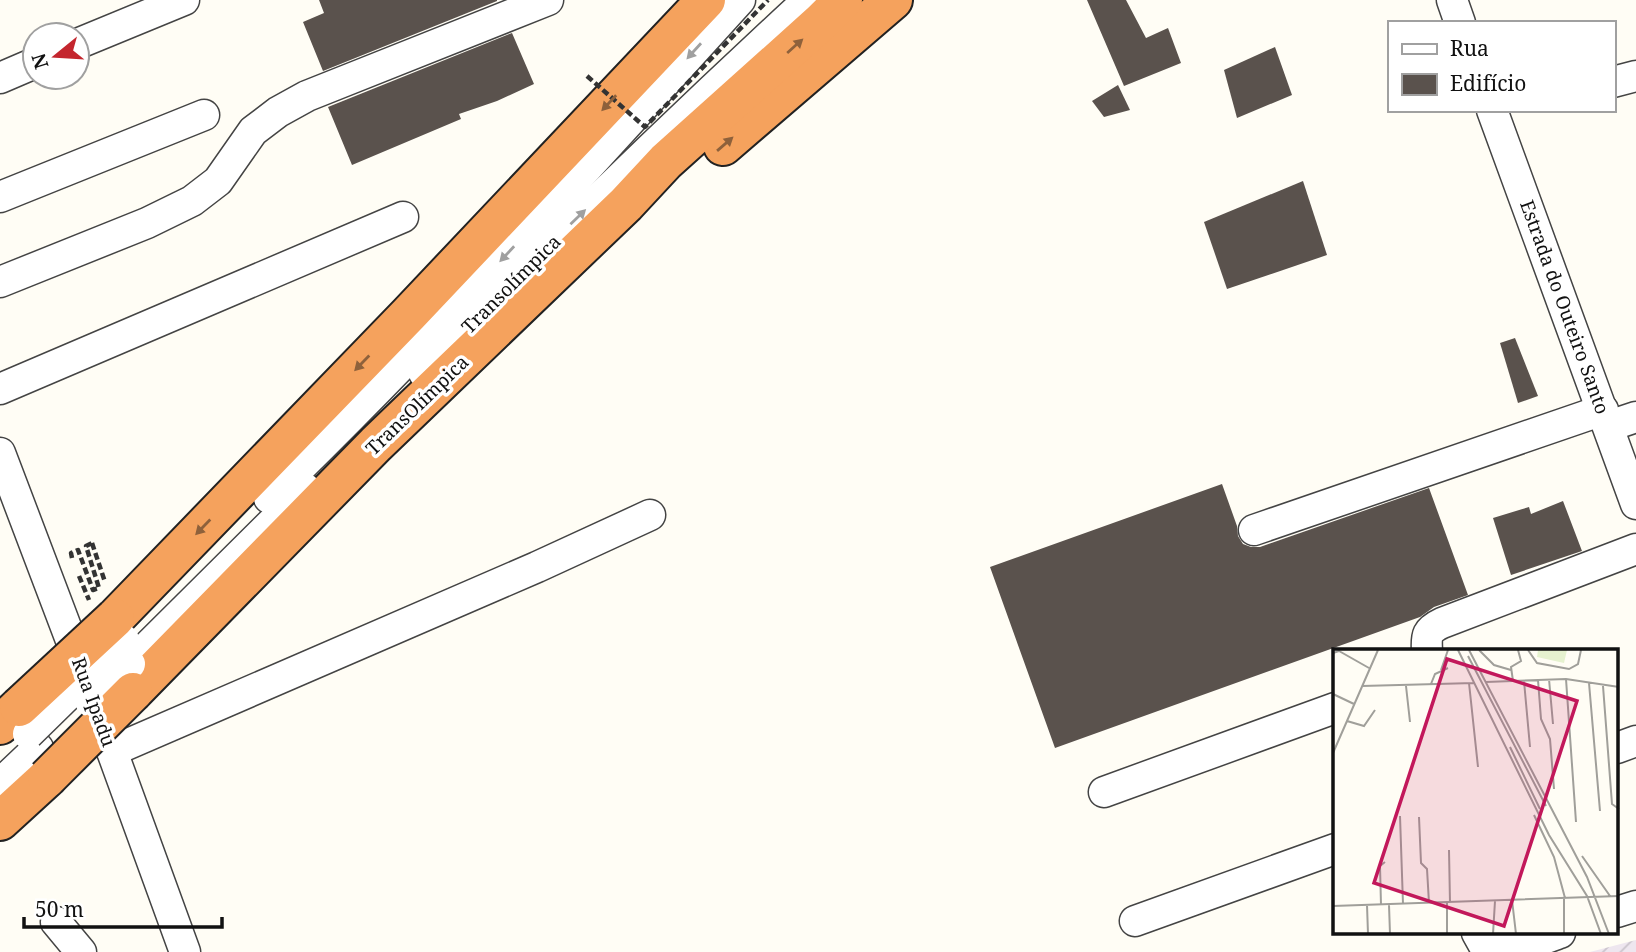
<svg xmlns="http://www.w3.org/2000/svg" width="1636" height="952" viewBox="0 0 1636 952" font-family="'Noto Serif',serif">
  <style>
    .industrial { fill: url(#industrial-furrows) }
    .building { fill: #5a524d }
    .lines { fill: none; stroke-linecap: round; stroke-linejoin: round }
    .minor-casing { stroke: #444; stroke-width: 33 }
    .highway-casing { stroke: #222; stroke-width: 42 }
    .path { stroke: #333; stroke-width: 4.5; stroke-dasharray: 7 3.5; stroke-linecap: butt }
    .minor { stroke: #fff; stroke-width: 30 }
    .highway { stroke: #f5a25d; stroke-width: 38 }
    .minor-bridge-casing { stroke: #444; stroke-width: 33; stroke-linecap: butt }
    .highway-bridge-casing { stroke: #222; stroke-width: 42; stroke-linecap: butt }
    .path-bridge { stroke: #333; stroke-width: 4.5; stroke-dasharray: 7 3.5; stroke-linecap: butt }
    .minor-bridge { stroke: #fff; stroke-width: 30 }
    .highway-bridge { stroke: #f5a25d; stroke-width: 38 }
    .oneway { fill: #8e613b }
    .oneway2 { fill: #a0a0a0 }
    .labels { text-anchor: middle; stroke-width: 7; stroke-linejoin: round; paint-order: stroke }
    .street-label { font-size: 19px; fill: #111; stroke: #fff }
    .inset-road { fill: none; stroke: #a09f9a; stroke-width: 2 }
    .view { fill: #c2185b; fill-opacity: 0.15; stroke: #c2185b; stroke-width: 3.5 }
    .inset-edge { fill: none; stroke: #111; stroke-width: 3.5 }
  </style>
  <defs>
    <pattern id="industrial-furrows" width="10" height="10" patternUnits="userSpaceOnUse" patternTransform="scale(1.75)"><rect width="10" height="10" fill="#eee6ef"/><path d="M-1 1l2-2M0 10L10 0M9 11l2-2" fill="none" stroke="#cbc4cc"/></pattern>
  </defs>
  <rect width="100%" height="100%" fill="#fffdf5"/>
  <polygon class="industrial" points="1636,940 1636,952 1590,952"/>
  <g class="building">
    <polygon points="319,0 497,0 497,1 323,71 303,22 324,13"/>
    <polygon points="1087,0 1126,0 1146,38 1168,28 1181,63 1124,86"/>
    <polygon points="512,33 534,84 497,101 459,114 461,119 352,165 328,107"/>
    <polygon points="1275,47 1292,95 1237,118 1224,70"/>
    <polygon points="1118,85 1130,110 1104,117 1092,101"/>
    <polygon points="1303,181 1327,255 1227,289 1204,222"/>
    <polygon points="1515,338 1538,396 1518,403 1500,343"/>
    <polygon points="1222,484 1237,526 1238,536 1243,544 1251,547 1260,547 1429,488 1468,595 1434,607 1420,617 1055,748 990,567"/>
    <polygon points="1563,501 1582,551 1511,575 1493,518 1529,507 1531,514"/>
  </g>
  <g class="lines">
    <g class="minor-casing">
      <g id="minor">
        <polyline points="1452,0 1460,23"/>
        <polyline points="77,44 184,0"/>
        <polyline points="0,78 35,63"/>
        <polyline points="1613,82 1636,76"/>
        <polyline points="1492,110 1636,504"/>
        <polyline points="0,197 204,115"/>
        <polyline points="0,282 147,223 192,201 218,181 253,131 278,112 307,96 548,0"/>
        <path d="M424,373C549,245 677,121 808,0"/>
        <polyline points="0,389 403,217"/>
        <polyline points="1609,426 1636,417"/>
        <polyline points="0,453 83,672"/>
        <path d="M269,498C433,339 587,169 740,0"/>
        <polyline points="1254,530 1603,410"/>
        <path d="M1427,651C1426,635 1427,630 1442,623L1636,549"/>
        <polyline points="130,664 306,489"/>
        <polyline points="105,732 185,952"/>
        <polyline points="1617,748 1636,741"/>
        <polyline points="112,751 537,567 650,515"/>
        <polyline points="0,784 38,748"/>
        <polyline points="1104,792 1335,708"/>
        <polyline points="1617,912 1636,906"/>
        <polyline points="1135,921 1335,849"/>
        <polyline points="56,922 81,952"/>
        <path d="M1477,933L1486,949C1510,952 1538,941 1560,933"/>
      </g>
    </g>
    <g class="highway-casing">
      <g id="highway">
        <polyline points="723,146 893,0"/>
        <polyline points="115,618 409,314 706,0"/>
        <polyline points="133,692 376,444 626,204 666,161 821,22 843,0"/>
        <polyline points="0,725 19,707"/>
        <polyline points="0,821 47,778"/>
      </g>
    </g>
    <g class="path">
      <polyline points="92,543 105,582"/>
      <polyline points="72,558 71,553 78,550 93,590 99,588 86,546 92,543"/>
      <polyline points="79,576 89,600"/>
    </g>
    <use href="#minor" class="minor"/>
    <use href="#highway" class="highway"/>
    <g class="minor-bridge-casing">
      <g id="minor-bridge">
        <polyline points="90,701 130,664"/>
        <polyline points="28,734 124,640"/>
      </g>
    </g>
    <g class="highway-bridge-casing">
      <g id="highway-bridge">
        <polyline points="19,707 115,618"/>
        <polyline points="47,778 133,692"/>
      </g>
    </g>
    <polyline class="path-bridge" points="587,76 645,127 768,0"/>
    <use href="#minor-bridge" class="minor-bridge"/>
    <use href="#highway-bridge" class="highway-bridge"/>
  </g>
  <defs><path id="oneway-solid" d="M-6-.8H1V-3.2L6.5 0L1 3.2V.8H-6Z" transform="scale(1.75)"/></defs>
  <g class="oneway">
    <use href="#oneway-solid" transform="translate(795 46) rotate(-42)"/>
    <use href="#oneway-solid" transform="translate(609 103) rotate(133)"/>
    <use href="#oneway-solid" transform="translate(725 144) rotate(-41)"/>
    <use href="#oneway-solid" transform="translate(362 363) rotate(134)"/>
    <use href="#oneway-solid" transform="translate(203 527) rotate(134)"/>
  </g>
  <g class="oneway2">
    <use href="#oneway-solid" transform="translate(694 51) rotate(132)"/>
    <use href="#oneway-solid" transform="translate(578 217) rotate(-44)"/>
    <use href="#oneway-solid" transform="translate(507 254) rotate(133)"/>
  </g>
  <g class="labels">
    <g class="street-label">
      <text transform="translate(511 284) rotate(-45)" y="7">Transolímpica</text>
      <text transform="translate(1565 307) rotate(70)" y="7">Estrada do Outeiro Santo</text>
      <text transform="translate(417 405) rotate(-44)" y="7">TransOlímpica</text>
      <text transform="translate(94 702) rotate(70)" y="7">Rua Ipadu</text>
    </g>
  </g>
  <g transform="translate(1333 649)">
    <rect width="285" height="285" fill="#fffdf5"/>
    <path d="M205,1H234L231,14L204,8Z" fill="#e6f2cf"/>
    <path class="inset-road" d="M125,1L216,186L254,247L268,285M136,1L254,228L276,285M146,1L161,16L178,21M195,1L204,14L236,20L245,15L248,1M0,4L6,2L36,19M135,7L213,157M108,21L115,1M216,30L220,75M233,30L243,173M205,31L208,70L217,90L221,140M180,32L178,18L188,12L185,1M191,32L197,98M153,33L233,30L286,38M136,34L145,118M256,34L267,162M98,35L102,25L115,19M29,37L141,34M73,37L77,73M270,37L279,155L286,160M0,45L21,55M14,72L31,77L42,61M177,98L207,160M0,104L45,1M0,148V177M201,166L221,208L232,249M67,167L70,255M86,168L88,214L94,220L96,254M116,201L117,254M249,207L277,247M231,249V285M179,251L183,285M114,254V285M34,256L35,285M48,256L47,217L52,213M56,256L57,285M0,257L286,247M160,285L162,252"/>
    <path class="view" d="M114,10L244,52L171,277L41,234Z"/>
    <rect width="285" height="285" class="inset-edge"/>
  </g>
  <rect x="1388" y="21" width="228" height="91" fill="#ffffff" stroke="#a0a0a0" stroke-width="2"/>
  <rect x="1402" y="44" width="35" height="10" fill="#ffffff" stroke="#a0a0a0" stroke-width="2"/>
  <text x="1450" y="56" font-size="21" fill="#111111">Rua</text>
  <rect x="1402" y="74" width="35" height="21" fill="#5a524d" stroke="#a0a0a0" stroke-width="2"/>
  <text x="1450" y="91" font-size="21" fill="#111111">Edifício</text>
  <g transform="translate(56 56) rotate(252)"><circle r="33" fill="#ffffff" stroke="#a0a0a0" stroke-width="2"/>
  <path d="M0-5L12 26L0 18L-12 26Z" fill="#c4262e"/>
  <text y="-10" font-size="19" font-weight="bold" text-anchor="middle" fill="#111111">N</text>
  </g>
  <path d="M24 917v10h198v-10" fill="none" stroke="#111111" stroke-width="3.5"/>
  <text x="35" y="917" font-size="21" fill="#111111" stroke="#ffffff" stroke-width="5" paint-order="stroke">50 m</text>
</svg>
